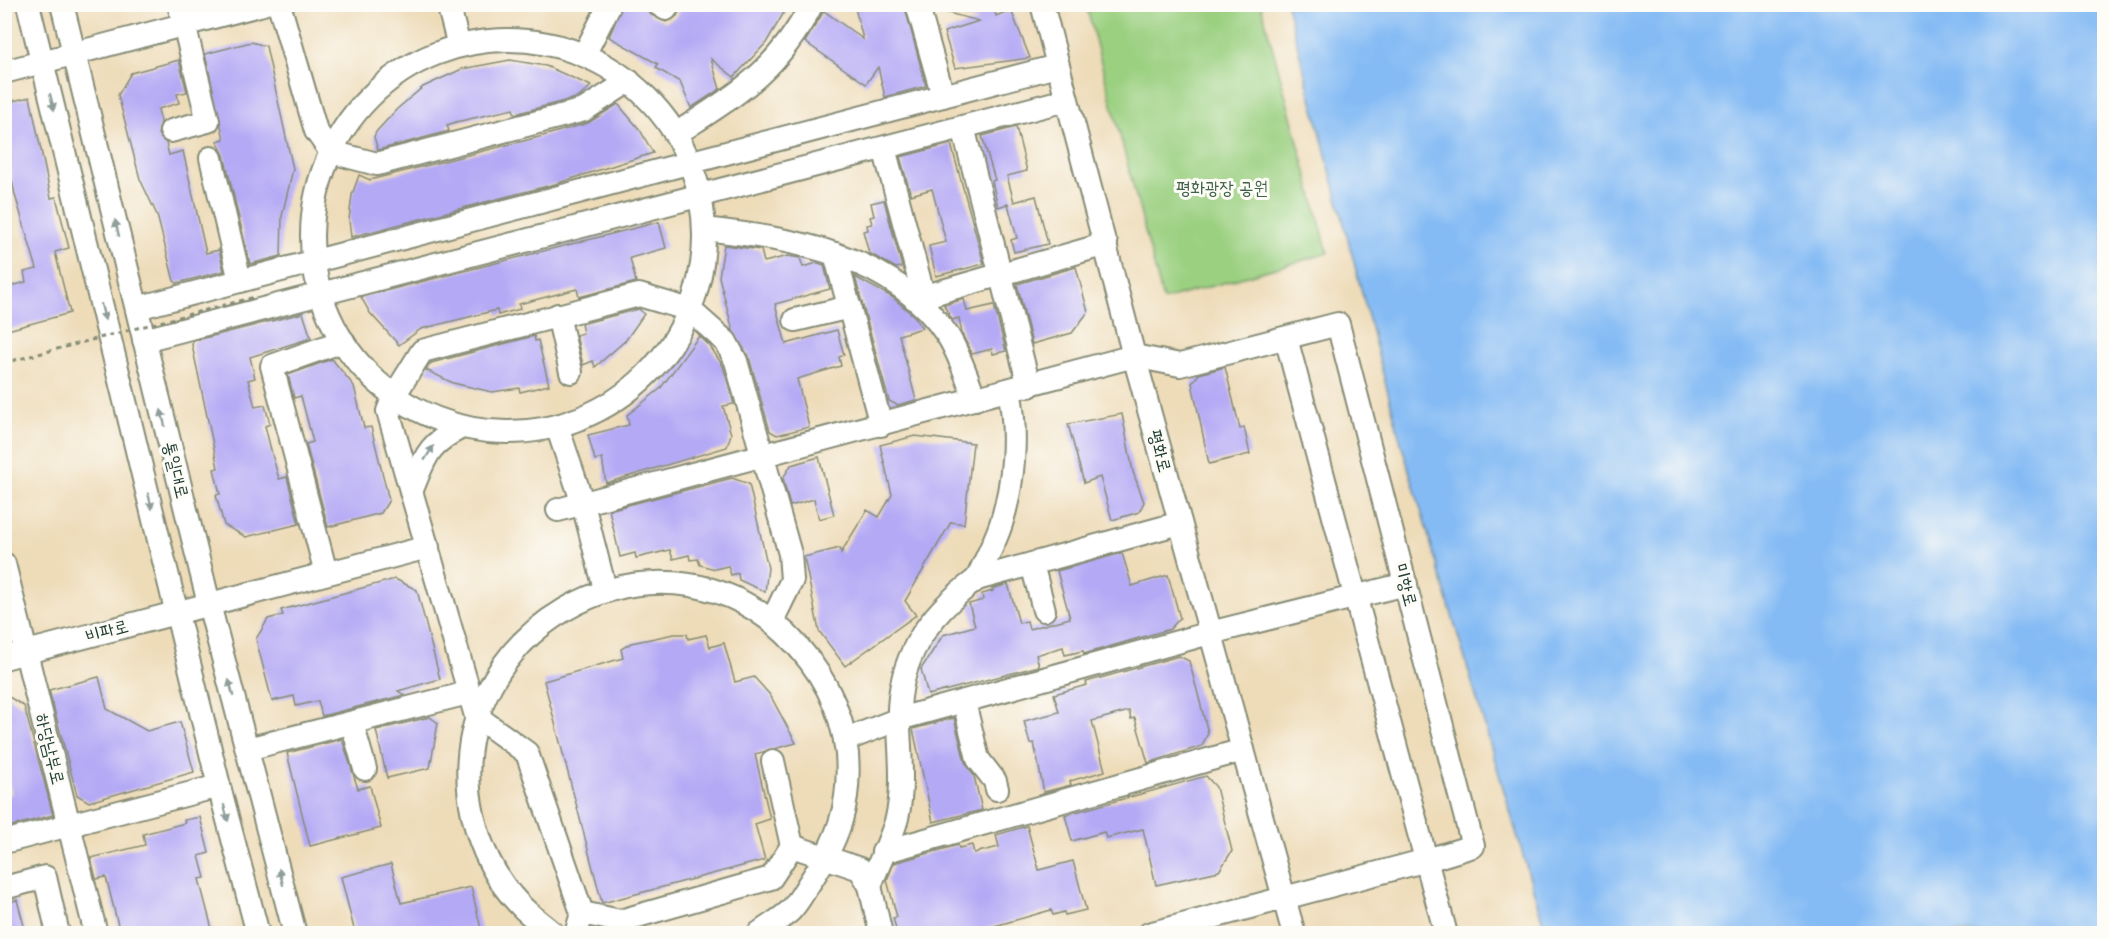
<svg xmlns="http://www.w3.org/2000/svg" width="2109" height="938" viewBox="0 0 2109 938" font-family="'Balsamiq Sans','Poor Story',sans-serif">
  <style>
    .green { fill: #9bd081; stroke: #5d865a; stroke-width: 1.5 }
    .water { fill: #85bbf4; stroke: #527c94; stroke-width: 1.5 }
    .building { fill: #b4a9f5 }
    .lines { fill: none; stroke-linecap: round; stroke-linejoin: round }
    .minor-casing { stroke: #868c76; stroke-width: 26 }
    .minor { stroke: #fff; stroke-width: 22 }
    .path-bridge { stroke: #868c76; stroke-width: 3; stroke-dasharray: 4.5 4.5; stroke-linecap: butt }
    .oneway { fill: #8f9e9a }
    .labels { text-anchor: middle; stroke-width: 6; stroke-linejoin: round; paint-order: stroke }
    .park-label { font-size: 18px; fill: #3e6247; stroke: #fdfcf7 }
    .street-label { font-size: 18px; fill: #1f3d34; stroke: #fdfcf7 }
  </style>
  <rect width="100%" height="100%" fill="#fdfcf7"/>
  <filter id="ink" filterUnits="userSpaceOnUse"><feTurbulence type="fractalNoise" baseFrequency=".0167" numOctaves="2"/><feDisplacementMap in="SourceGraphic" scale="12" xChannelSelector="R" yChannelSelector="G"/><feConvolveMatrix kernelMatrix="1 2 1 2 8 2 1 2 1" color-interpolation-filters="sRGB"/></filter>
  <filter id="wash" filterUnits="userSpaceOnUse"><feTurbulence type="fractalNoise" baseFrequency=".008" numOctaves="4" result="noise"/><feDisplacementMap in="SourceGraphic" scale="24" xChannelSelector="R" yChannelSelector="G"/><feGaussianBlur stdDeviation="1.35" result="paint"/><feColorMatrix in="noise" values="0 0 0 0 0 0 0 0 0 0 0 0 0 0 0 0 0 1.4 0 .05"/><feComposite in="paint" operator="in"/></filter>
  <g filter="url(#wash)">
    <rect width="100%" height="100%" fill="#eedcb9"/>
    <polygon class="green" points="1086,5 1261,5 1328,253 1163,300"/>
    <polygon class="water" points="1287,5 2104,5 2104,933 1546,933 1401,443"/>
    <g id="blocks">
      <g class="building">
        <polygon points="623,4 641,4 651,15 666,22 677,16 682,4 789,4 766,43 734,77 711,59 720,89 691,108 680,82 656,68 658,64 609,37"/>
        <polygon points="854,4 904,4 926,86 885,97 878,67 866,84 805,42 824,11 863,39"/>
        <polygon points="934,4 993,4 996,16 1011,10 1030,58 955,68 944,32 979,21 933,9"/>
        <polygon points="251,42 266,46 293,169 282,216 281,256 250,264 224,155 217,141 224,139 205,54"/>
        <polygon points="179,60 187,92 177,94 179,103 158,109 161,122 158,134 166,143 169,155 183,151 206,253 219,250 224,271 177,283 174,281 157,215 140,179 118,95 131,73"/>
        <polygon points="510,60 546,66 591,86 579,97 515,114 513,109 456,122 447,125 449,131 378,150 374,137 376,132 397,109 423,87 462,69"/>
        <polygon points="30,97 51,198 56,197 69,248 55,252 70,313 4,331 4,288 26,282 24,272 37,269 15,195 4,143 4,103"/>
        <polygon points="618,104 640,130 653,153 555,184 351,237 349,220 352,195 359,175 370,180 539,137 588,123"/>
        <polygon points="1016,127 1027,171 1007,176 1014,202 1036,196 1048,244 1014,252 1011,240 1017,238 1008,204 998,207 992,181 995,180 982,136"/>
        <polygon points="951,144 984,264 936,276 929,246 946,242 932,189 911,195 900,157"/>
        <polygon points="884,200 902,267 896,268 869,253 863,231 868,230 867,225 872,224 870,217 874,216 871,203"/>
        <polygon points="659,222 666,248 630,258 636,282 579,297 577,289 519,304 520,309 498,315 497,310 421,329 399,345 370,313 361,297"/>
        <polygon points="724,245 761,250 764,262 788,256 800,258 803,267 817,263 824,265 830,289 775,304 786,344 837,330 844,355 839,357 841,366 797,379 809,427 777,435 770,431 749,357 733,331 719,277"/>
        <polygon points="1076,267 1088,312 1072,333 1032,344 1017,284"/>
        <polygon points="855,277 892,297 915,317 922,328 899,335 916,400 897,405 889,401"/>
        <polygon points="964,299 967,311 994,305 1006,351 993,354 992,349 972,354 962,334 959,318 952,320 944,305"/>
        <polygon points="639,309 644,314 626,340 595,367 593,361 583,365 576,335 583,333 581,324"/>
        <polygon points="303,313 311,338 250,357 255,378 248,380 255,407 265,405 270,424 265,426 272,454 279,479 287,477 299,524 246,537 224,525 216,495 220,494 214,469 218,468 192,345 193,341"/>
        <polygon points="534,336 535,341 538,340 549,385 520,392 519,388 492,392 453,383 426,370 431,363"/>
        <polygon points="699,336 710,346 723,366 734,404 723,406 731,434 727,447 606,483 602,458 595,460 588,435 629,425 627,415 660,389"/>
        <polygon points="332,359 354,386 364,428 371,427 389,500 381,513 328,527 306,444 313,442 301,396 294,398 288,375"/>
        <polygon points="1225,367 1240,429 1244,427 1250,454 1209,464 1192,383 1199,374"/>
        <polygon points="1122,414 1133,472 1144,502 1139,512 1112,520 1100,477 1084,483 1068,424"/>
        <polygon points="915,436 973,443 964,524 951,522 905,601 916,615 845,666 819,631 804,557 840,548 841,553 867,510 879,517 892,495 880,445"/>
        <polygon points="819,457 834,515 819,519 814,499 790,506 783,478 791,465"/>
        <polygon points="732,478 749,484 768,568 765,592 739,580 738,573 731,575 728,566 715,569 700,565 698,559 690,560 689,555 673,559 670,550 636,558 635,553 620,557 609,510"/>
        <polygon points="1122,553 1132,586 1168,575 1180,618 1170,629 1084,654 1083,651 1065,655 1063,647 1036,655 1039,666 928,695 921,669 943,635 975,626 969,604 983,600 982,594 993,591 992,589 1008,584 1019,623 1027,621 1029,629 1070,618 1057,571"/>
        <polygon points="395,579 417,590 440,679 398,691 404,695 322,716 318,701 296,706 294,696 272,701 256,639 268,619 283,615 281,610"/>
        <polygon points="674,634 687,634 688,639 706,635 710,647 724,643 735,682 754,677 770,695 796,743 755,754 770,819 755,824 765,860 602,903 544,681 623,658 621,649 631,643"/>
        <polygon points="1179,656 1189,661 1198,694 1208,733 1202,746 1148,763 1135,718 1131,719 1129,711 1092,721 1105,771 1070,781 1071,785 1044,792 1034,743 1030,744 1024,721 1059,712 1054,694 1087,685 1086,682"/>
        <polygon points="99,677 107,709 147,731 180,722 194,772 89,802 77,795 49,690"/>
        <polygon points="4,694 24,706 53,815 4,828 4,796 12,794 6,773 11,771 4,749"/>
        <polygon points="430,717 438,723 430,768 387,778 376,730"/>
        <polygon points="954,718 965,762 974,776 982,810 933,822 913,729"/>
        <polygon points="342,739 358,789 370,786 381,828 310,846 287,753"/>
        <polygon points="1206,776 1216,787 1232,851 1219,871 1156,885 1143,829 1106,838 1104,832 1072,841 1065,815"/>
        <polygon points="200,817 209,853 199,856 205,878 199,879 213,933 120,933 106,877 96,879 91,858 145,845 143,834 185,823 184,820"/>
        <polygon points="1027,826 1039,870 1073,861 1086,910 1065,915 1064,912 1053,915 1051,910 970,933 897,933 893,918 897,917 887,880 894,863 958,845 959,848 972,845 974,853 999,847 996,835"/>
        <polygon points="391,864 401,903 471,887 482,933 355,933 341,877"/>
        <polygon points="17,900 26,933 4,933 4,903"/>
      </g>
    </g>
  </g>
  <g filter="url(#ink)">
    <use href="#blocks" fill-opacity="0" stroke="#868c76" stroke-width="1.5"/>
    <g class="lines">
      <g class="minor-casing">
        <g id="minor">
          <polyline points="28,4 219,786 258,934"/>
          <polyline points="62,4 209,604 295,934"/>
          <polyline points="279,4 316,131 331,152 377,164 584,110 629,81"/>
          <polyline points="448,4 459,46"/>
          <polyline points="658,4 666,9 669,4"/>
          <polyline points="917,4 943,96"/>
          <polyline points="1042,4 1134,356 1294,934"/>
          <circle cx="508" cy="236" r="196"/>
          <polyline points="584,55 610,4"/>
          <polyline points="4,72 263,4"/>
          <polyline points="963,127 1029,386"/>
          <polyline points="171,131 208,121 179,4"/>
          <path d="M676,134C738,93 776,73 812,4"/>
          <polyline points="884,148 924,297"/>
          <polyline points="211,158 240,281"/>
          <path d="M704,229C793,239 894,254 948,336C960,355 967,378 975,399"/>
          <polyline points="835,254 881,425"/>
          <polyline points="915,299 1106,244"/>
          <polyline points="137,308 1057,66"/>
          <polyline points="558,315 571,372"/>
          <polyline points="795,320 850,307"/>
          <polyline points="1286,338 1446,934"/>
          <polyline points="144,340 1066,100"/>
          <polyline points="557,426 583,504 605,589"/>
          <path d="M411,492C426,456 426,445 462,427"/>
          <polyline points="558,510 1134,356 1180,365 1338,324 1473,846 1427,860 1149,934"/>
          <polyline points="4,564 96,934"/>
          <polyline points="1032,564 1044,610"/>
          <polyline points="326,573 272,366 343,341"/>
          <path d="M977,579C985,561 995,542 1001,524C1014,483 1018,432 1009,391"/>
          <polyline points="4,658 428,547"/>
          <polyline points="964,702 978,759 995,781 997,789"/>
          <polyline points="352,723 365,769"/>
          <polyline points="845,740 899,719 1210,633 1406,584"/>
          <polyline points="247,749 468,693"/>
          <polyline points="773,761 792,846"/>
          <polyline points="4,842 219,786"/>
          <polyline points="883,852 1243,750"/>
          <path d="M870,886C878,864 891,841 897,818C904,788 900,756 899,726C896,661 926,616 977,579L1180,523"/>
          <polyline points="4,888 45,877 58,934"/>
          <polyline points="582,913 620,921 771,878 792,846 860,869 870,886 881,934"/>
          <path d="M554,934C543,924 530,916 520,905C496,881 480,847 473,815C434,637 652,506 786,634C819,666 842,707 847,754C851,806 838,840 810,882C804,891 798,903 790,911C781,919 769,926 758,934"/>
          <polyline points="576,934 582,913 527,753 476,716 388,411 394,396 422,351 639,295 690,310 726,342 736,361 790,554 792,580 772,621"/>
        </g>
      </g>
      <use href="#minor" class="minor"/>
      <polyline class="path-bridge" points="4,363 255,297"/>
    </g>
    <defs><path id="oneway-solid" d="M-6-.8H1V-3.2L6.5 0L1 3.2V.8H-6Z" transform="scale(1.5)"/></defs>
    <g class="oneway">
      <use href="#oneway-solid" transform="translate(52 102) rotate(76)"/>
      <use href="#oneway-solid" transform="translate(117 228) rotate(-104)"/>
      <use href="#oneway-solid" transform="translate(103 312) rotate(76)"/>
      <use href="#oneway-solid" transform="translate(163 418) rotate(-104)"/>
      <use href="#oneway-solid" transform="translate(429 453) rotate(-58)"/>
      <use href="#oneway-solid" transform="translate(150 501) rotate(76)"/>
      <use href="#oneway-solid" transform="translate(231 688) rotate(-105)"/>
      <use href="#oneway-solid" transform="translate(226 813) rotate(75)"/>
      <use href="#oneway-solid" transform="translate(281 877) rotate(-104)"/>
    </g>
  </g>
  <g class="labels">
    <g class="park-label">
      <text x="1222" y="194">평화광장 공원</text>
    </g>
    <g class="street-label">
      <text transform="translate(1160 451) rotate(75)" y="6">평화로</text>
      <text transform="translate(176 470) rotate(76)" y="6">통일대로</text>
      <text transform="translate(1406 585) rotate(75)" y="6">미항로</text>
      <text transform="translate(107 631) rotate(-15)" y="6">비파로</text>
      <text transform="translate(50 749) rotate(76)" y="6">하당남부로</text>
    </g>
  </g>
  <rect width="2109" height="938" fill="none" stroke="#fdfcf7" stroke-width="24"/>
</svg>
